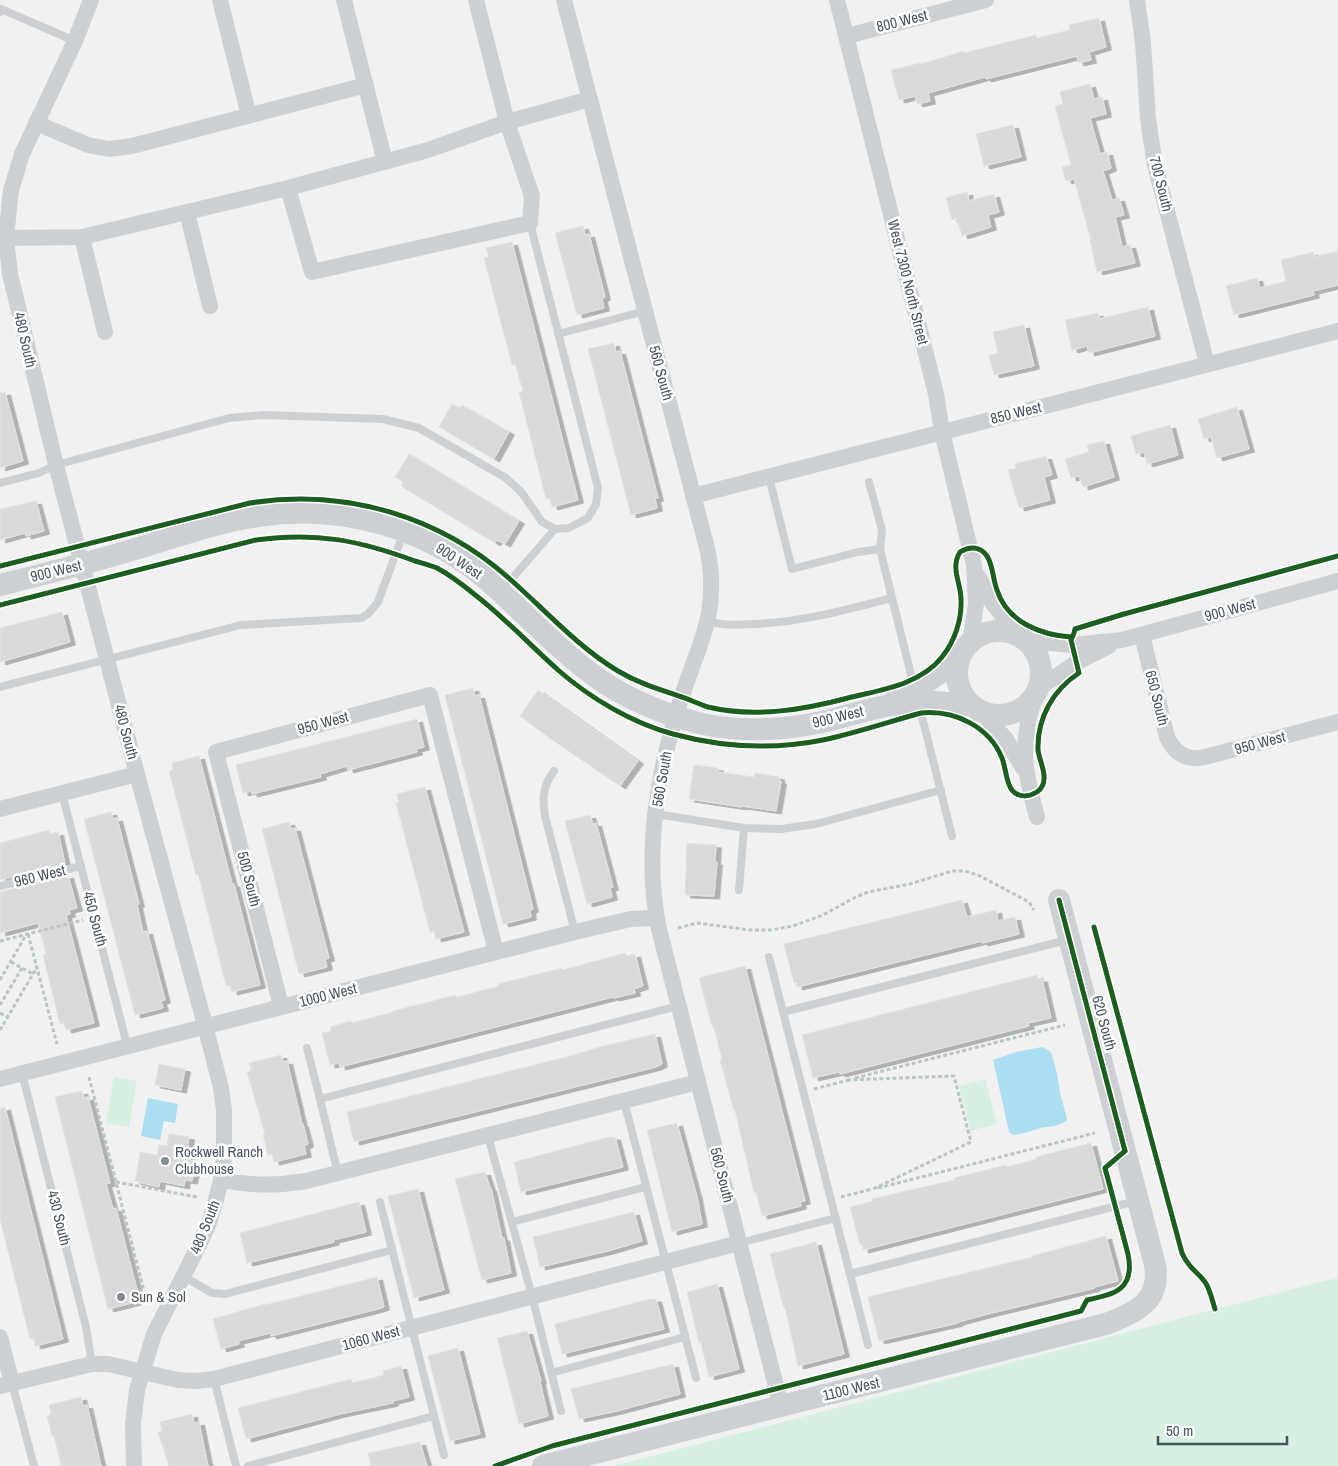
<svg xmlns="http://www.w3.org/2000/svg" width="1338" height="1466" viewBox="0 0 1338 1466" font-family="'Archivo Narrow',sans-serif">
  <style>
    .green { fill: #d6f1e1 }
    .water { fill: #aadef0 }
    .building { fill: #d9d9db; stroke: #e3e3e4; filter: url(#shadow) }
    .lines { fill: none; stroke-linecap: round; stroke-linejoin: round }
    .path { stroke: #bac6c2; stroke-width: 3; stroke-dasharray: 4 2.5; stroke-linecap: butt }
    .lane { stroke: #cdd0d2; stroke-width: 8 }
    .street { stroke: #cdd0d2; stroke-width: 16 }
    .secondary { stroke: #cdd0d3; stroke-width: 22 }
    .cycleway-casing { stroke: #fff; stroke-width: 8 }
    .cycleway { stroke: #1b5e20; stroke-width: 5 }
    .poi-dot { fill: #848a92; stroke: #fff; stroke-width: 2 }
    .labels { text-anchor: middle; stroke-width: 5; stroke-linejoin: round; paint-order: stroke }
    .street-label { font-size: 15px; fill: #48535f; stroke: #fff }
    .poi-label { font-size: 15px; fill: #48535f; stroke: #fff; text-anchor: start }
  </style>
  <defs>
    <filter id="shadow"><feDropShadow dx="5.5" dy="3" stdDeviation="0" flood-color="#0004"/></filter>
  </defs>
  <rect width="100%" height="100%" fill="#f2f1f1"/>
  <g class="green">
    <polygon points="114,1077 137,1081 129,1127 106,1123"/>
    <polygon points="985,1079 997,1124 971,1131 959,1086"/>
    <polygon points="1338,1278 1338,1466 614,1466 1324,1281"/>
  </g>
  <g class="water">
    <path d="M1042,1047L1050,1051C1055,1062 1057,1073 1059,1085C1060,1097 1065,1108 1067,1120C1059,1127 1050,1126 1040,1128C1031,1131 1023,1134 1013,1135L1009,1132L1008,1127L993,1060L1016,1052Z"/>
    <polygon points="148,1098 178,1104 175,1123 164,1121 160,1140 141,1136"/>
  </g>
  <g class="building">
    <polygon points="1099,18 1106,47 1089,52 1091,60 1078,63 1077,56 986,79 985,77 928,93 930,101 917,104 915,96 899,100 891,70 920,63 921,64 964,51 964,53 1036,35 1037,38 1070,30 1069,25"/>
    <polygon points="1090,84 1094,99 1102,97 1106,114 1090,118 1100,154 1107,152 1111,168 1103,171 1112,200 1119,198 1124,215 1115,217 1122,247 1130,245 1135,263 1097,272 1090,240 1091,240 1074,179 1066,181 1062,167 1071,165 1055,106 1063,104 1060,92"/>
    <polygon points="1013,125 1021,157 984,166 976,134"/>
    <polygon points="967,192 969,201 994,194 999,212 988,215 991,227 962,236 957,218 952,220 946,198"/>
    <polygon points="583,226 585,235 589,234 605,297 602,299 604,308 577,315 555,233"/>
    <polygon points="512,242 578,500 552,507 550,498 546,499 519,392 523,391 515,364 512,365 484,258 489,257 486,248"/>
    <polygon points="1338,251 1338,285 1313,291 1314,295 1234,315 1226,286 1257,278 1260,288 1286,281 1281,260 1313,252 1314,257"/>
    <polygon points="1148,307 1155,336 1089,353 1087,346 1072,350 1065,320 1098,313 1099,319"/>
    <polygon points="1024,325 1034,366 994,375 989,355 998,353 993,332"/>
    <polygon points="614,343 616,352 620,351 658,498 655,499 657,508 631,515 588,349"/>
    <polygon points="5,392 23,461 0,468 0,393"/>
    <polygon points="452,404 460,409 462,405 509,432 494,459 439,427"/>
    <polygon points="1237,407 1249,449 1217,458 1211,437 1204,439 1198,419"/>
    <polygon points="1170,425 1178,455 1147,464 1144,452 1136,454 1131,436"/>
    <polygon points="1104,441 1114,477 1083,487 1079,476 1071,478 1065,459 1089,452 1087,445"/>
    <polygon points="409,454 519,521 505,544 497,540 495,543 401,486 403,482 395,477"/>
    <polygon points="1046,456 1052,475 1044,477 1050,500 1019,508 1008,470 1016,468 1015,464"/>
    <polygon points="36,501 44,531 26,536 25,533 0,540 0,509"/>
    <polygon points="62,612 70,642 0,662 0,628"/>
    <polygon points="473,688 475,696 479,695 533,909 530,910 531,917 503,924 445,695"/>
    <polygon points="538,690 638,761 620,786 548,737 520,716"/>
    <polygon points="417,719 424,747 416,749 417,752 348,770 347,766 320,774 321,777 252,794 251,791 243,793 236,765"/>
    <polygon points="199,756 232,884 234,884 260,985 232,992 230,985 226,986 198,874 196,875 169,771 173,770 172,763"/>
    <polygon points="694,765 718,768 718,772 754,777 755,773 779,777 779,781 781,781 776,811 742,806 742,807 689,799"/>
    <polygon points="425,787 464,932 436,939 434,931 430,932 396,803 399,802 397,794"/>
    <polygon points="111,812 113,819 117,818 139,904 137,905 143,932 147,931 165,1000 161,1001 163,1008 135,1015 84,819"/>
    <polygon points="590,815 593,824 596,823 613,887 610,888 612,897 587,904 565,821"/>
    <polygon points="289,822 291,829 295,828 329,958 325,959 327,967 299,974 262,829"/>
    <polygon points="49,830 50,834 58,832 65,864 0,880 0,843"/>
    <polygon points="687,843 716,845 715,862 717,862 714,896 685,895"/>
    <polygon points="68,875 77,908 69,910 70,914 66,915 94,1023 66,1030 64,1023 60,1024 43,955 46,954 38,923 0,933 0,892"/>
    <polygon points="962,900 967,917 996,910 998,921 1015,917 1019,934 982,943 982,941 797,987 796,982 794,983 784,944"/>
    <polygon points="625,953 626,956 635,954 643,986 634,989 635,993 614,998 613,997 340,1067 339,1063 330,1065 322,1033 331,1031 330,1027 351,1021 351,1023 393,1012 393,1011 456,995 457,997 499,986 498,984 562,968 563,970"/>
    <polygon points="745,966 805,1201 800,1202 801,1206 762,1216 756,1192 754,1193 735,1110 734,1111 720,1060 722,1059 714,1028 711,1023 699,978"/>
    <polygon points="1037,975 1038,979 1042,979 1051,1018 1028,1023 1029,1026 1001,1033 840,1074 839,1072 813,1078 802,1035"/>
    <polygon points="655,1034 662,1064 656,1067 354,1142 347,1112 570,1056 603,1046"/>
    <polygon points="281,1055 283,1062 287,1061 302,1124 303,1124 308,1144 304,1146 306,1154 274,1162 272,1154 268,1155 263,1134 265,1134 247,1072 251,1071 249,1063"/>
    <polygon points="159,1064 185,1069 181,1090 155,1085"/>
    <polygon points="82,1091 84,1098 88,1097 110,1183 106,1184 113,1209 116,1208 138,1294 134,1295 136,1302 108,1309 55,1097"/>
    <polygon points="5,1107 63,1339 35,1346 34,1339 30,1339 0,1219 0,1108"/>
    <polygon points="677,1123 697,1197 702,1224 672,1232 647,1130"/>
    <polygon points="169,1134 189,1137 187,1150 191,1150 189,1160 196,1161 192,1181 185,1180 184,1186 160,1181 159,1187 135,1181 140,1152 157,1155 159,1145 167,1146"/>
    <polygon points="609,1137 615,1137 623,1167 521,1192 514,1162"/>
    <polygon points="1091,1143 1103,1189 863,1250 862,1245 860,1245 850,1207 873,1201 872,1199 954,1180 954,1178 1006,1165 1006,1167 1037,1159 1036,1157"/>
    <polygon points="485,1172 490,1188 491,1188 502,1238 504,1238 511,1273 482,1280 455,1179"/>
    <polygon points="418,1189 444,1290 414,1298 388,1196"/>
    <polygon points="359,1202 366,1232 333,1240 334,1242 247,1263 240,1233"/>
    <polygon points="634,1212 642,1241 608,1251 540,1267 533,1237"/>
    <polygon points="1106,1236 1118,1281 1094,1287 1095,1288 988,1314 958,1322 958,1323 879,1341 868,1297 1032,1257 1032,1256"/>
    <polygon points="816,1242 844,1354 798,1366 786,1311 783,1306 770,1254"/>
    <polygon points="377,1277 384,1307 378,1309 271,1336 270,1333 238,1341 239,1344 221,1349 213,1319 265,1304 265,1305"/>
    <polygon points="717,1284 739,1369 709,1377 701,1343 699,1343 687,1292"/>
    <polygon points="650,1299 656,1299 664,1329 562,1354 555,1324"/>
    <polygon points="527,1331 541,1381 540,1382 548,1416 519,1424 497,1338"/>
    <polygon points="458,1348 480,1434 450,1441 428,1356"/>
    <polygon points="673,1364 680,1394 617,1411 579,1419 571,1389"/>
    <polygon points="401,1366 409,1397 393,1401 393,1403 340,1414 246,1439 238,1408 351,1379 352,1383 384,1375 383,1371"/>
    <polygon points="81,1397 83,1406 87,1405 101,1466 61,1466 54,1436 52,1436 47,1416 51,1414 49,1405"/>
    <polygon points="192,1414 194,1423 199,1422 208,1466 169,1466 158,1432 162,1431 160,1422"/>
    <polygon points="420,1442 427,1466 371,1466 368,1453"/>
  </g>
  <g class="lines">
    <g class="path">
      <polyline points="678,928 697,923 750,930 771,930 793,926 823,915 856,897 868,892 910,884 952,871 965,871 980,876 1029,902 1034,910"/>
      <polyline points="28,934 57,1044"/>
      <polyline points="0,941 83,920"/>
      <polyline points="11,962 33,974"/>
      <polyline points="0,980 26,935"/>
      <polyline points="0,1005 22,968"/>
      <polyline points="0,1013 8,1017"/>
      <polyline points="0,1030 37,967"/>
      <polyline points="89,1077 147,1303"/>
      <polyline points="855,1078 1065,1025"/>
      <polyline points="847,1080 954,1076 971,1142 871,1190"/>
      <polyline points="814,1089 849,1080"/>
      <polyline points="116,1182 197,1197"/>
      <polyline points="878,1188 1095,1133"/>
      <polyline points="841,1197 872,1189"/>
    </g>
    <g class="lane">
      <polyline points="0,12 1,9 75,41"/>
      <polyline points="558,334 645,311"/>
      <polyline points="769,477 792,569 858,552 880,549"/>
      <polyline points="869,482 882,530 880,549 914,687"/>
      <polyline points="0,483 39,473 56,465 229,418 263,415 383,419 419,428 506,478 522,493 542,522 555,529 569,528 588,518 596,504 598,488 530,223"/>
      <polyline points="502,590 555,529"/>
      <path d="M708,621C724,626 738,625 754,624C802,622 846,610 892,598"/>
      <polyline points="0,687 241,625 361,618 368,614 378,602 403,534"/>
      <polyline points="919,705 952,836"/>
      <path d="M554,771C543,785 542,799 545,816L575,932"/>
      <polyline points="62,793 127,1045"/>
      <polyline points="656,814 744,828 781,829 816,824 941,790"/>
      <polyline points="0,886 81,866"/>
      <polyline points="739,890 744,828"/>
      <polyline points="769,957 868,1345"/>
      <polyline points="783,1012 1067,940"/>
      <polyline points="307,1048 320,1099"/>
      <polyline points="22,1073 86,1327 92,1364"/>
      <polyline points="624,1101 696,1378"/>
      <polyline points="488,1136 532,1296 561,1411"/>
      <polyline points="338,1174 320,1099 678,1006"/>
      <polyline points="380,1202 444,1455"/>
      <polyline points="512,1222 645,1187"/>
      <polyline points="739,1243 836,1218"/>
      <polyline points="850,1274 1136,1201"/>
      <polyline points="183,1276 212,1293 225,1294 392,1250"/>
      <polyline points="551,1373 685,1337"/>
      <polyline points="214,1379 236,1466"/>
      <polyline points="12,1383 34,1466"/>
      <polyline points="248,1466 434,1416"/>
    </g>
    <g class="street">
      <polyline points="91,0 75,41 22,154 11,190 6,238 10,274 56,465 137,774 205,1025 221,1088 224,1110 224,1157 221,1180 215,1203 208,1226 195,1253 154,1334 137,1390 133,1424 134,1466"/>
      <polyline points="220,0 249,116"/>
      <polyline points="344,0 385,162"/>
      <path d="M564,0L708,552C719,615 700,640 682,696C658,768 643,854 659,929L781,1406"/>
      <polyline points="837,0 936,394 942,432 974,565 976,604 970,642"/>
      <polyline points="1137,0 1143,42 1148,119 1155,165 1207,364"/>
      <polyline points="847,36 986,0"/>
      <polyline points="36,123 88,145 109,149 132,146 366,85"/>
      <polyline points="288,188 312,272 530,223 532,196 507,122 476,0"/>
      <polyline points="187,212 210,306"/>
      <polyline points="82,237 105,332"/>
      <polyline points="6,238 82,237 187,212 288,188 428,150 507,122 590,99"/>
      <polyline points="693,496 1338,331"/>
      <polyline points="978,576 993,604 1018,635"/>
      <path d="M1142,635L1167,737C1175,754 1187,761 1205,757L1338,722"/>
      <polyline points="1027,641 1072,645 1122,640 1338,581"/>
      <polyline points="1039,688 1077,662 1109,646"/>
      <path d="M1035,697C1019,745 1024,769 1037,817"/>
      <polyline points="981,712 1006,739 1023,768"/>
      <polyline points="0,809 137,774"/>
      <polyline points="281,1006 216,752 430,695 496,952"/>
      <polyline points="0,1079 575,932 631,919 656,918"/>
      <path d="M221,1180C250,1186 277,1186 306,1181L698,1082"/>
      <polyline points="0,1337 12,1383"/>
      <polyline points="0,1386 92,1364 108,1364 178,1380 196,1381 214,1379 739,1243"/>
    </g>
    <g class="secondary">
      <path d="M0,585C44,574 89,563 132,550C174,538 216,522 259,516C339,503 425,527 486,579C524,612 559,651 600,680C628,699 659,712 691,721C732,733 781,731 822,722C849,716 876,706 904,703C927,700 949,702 972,706"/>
      <circle cx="999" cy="673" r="42"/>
      <polyline points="895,700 924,684 959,659"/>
      <path d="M543,1466L1106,1324C1135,1312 1161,1303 1155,1265L1059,900"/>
    </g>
    <g class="cycleway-casing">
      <g id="cycleway">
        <path d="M0,566L250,503C345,488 440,516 511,580C546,611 578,647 618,671C638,683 658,689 679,696C689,699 698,704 708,707C754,718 803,710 848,698C880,690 920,685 942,657C955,641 962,619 961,599C961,583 950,568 960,552C969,546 980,546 987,556C993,565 993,580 997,590C1007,622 1041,635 1071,637"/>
        <path d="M0,605L256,540C317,532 358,540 415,561C422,563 430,565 437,568C450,575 463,585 474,594C504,617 530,645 558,670C590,698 632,723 673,734C721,747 773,750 823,740C856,733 888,722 921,713C954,710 989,726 1002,758C1006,768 1006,783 1012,790C1018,798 1029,797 1037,792C1041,789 1044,784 1044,779C1045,770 1039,759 1038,750C1037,718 1053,690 1079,673L1071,640L1074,633L1075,629L1124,614L1338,556"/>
        <polyline points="1059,900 1125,1151"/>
        <path d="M1094,927L1182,1253C1189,1269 1196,1270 1205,1282C1210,1289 1212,1300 1215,1309"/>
        <path d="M495,1466L552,1446L1081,1311L1087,1300C1116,1294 1135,1289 1128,1254L1105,1168L1125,1151"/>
      </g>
    </g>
    <use href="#cycleway" class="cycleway"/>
  </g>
  <g class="poi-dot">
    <circle cx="165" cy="1161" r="5"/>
    <circle cx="121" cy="1297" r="5"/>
  </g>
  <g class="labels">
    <g class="street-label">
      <text transform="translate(902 21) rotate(-14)" y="5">800 West</text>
      <text transform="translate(1161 184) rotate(76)" y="5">700 South</text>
      <text transform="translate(908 282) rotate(76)" y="5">West 7300 North Street</text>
      <text transform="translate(25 340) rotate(77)" y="5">480 South</text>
      <text transform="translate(661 373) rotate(75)" y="5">560 South</text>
      <text transform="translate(1016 413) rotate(-14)" y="5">850 West</text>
      <text transform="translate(459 561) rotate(34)" y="5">900 West</text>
      <text transform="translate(56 571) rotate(-14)" y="5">900 West</text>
      <text transform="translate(1230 610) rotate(-15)" y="5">900 West</text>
      <text transform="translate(1157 698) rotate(76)" y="5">650 South</text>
      <text transform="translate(838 717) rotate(-14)" y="5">900 West</text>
      <text transform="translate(323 723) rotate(-15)" y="5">950 West</text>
      <text transform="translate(126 732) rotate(75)" y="5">480 South</text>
      <text transform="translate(1260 743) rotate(-15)" y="5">950 West</text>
      <text transform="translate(662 779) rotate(-80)" y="5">560 South</text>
      <text transform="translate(40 876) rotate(-14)" y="5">960 West</text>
      <text transform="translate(249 879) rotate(76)" y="5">500 South</text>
      <text transform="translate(95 919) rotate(75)" y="5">450 South</text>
      <text transform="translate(328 995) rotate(-14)" y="5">1000 West</text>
      <text transform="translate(1104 1023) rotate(75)" y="5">620 South</text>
      <text transform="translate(722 1175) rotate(76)" y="5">560 South</text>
      <text transform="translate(59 1218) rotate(76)" y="5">430 South</text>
      <text transform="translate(205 1227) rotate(-68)" y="5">480 South</text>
      <text transform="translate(371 1338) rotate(-15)" y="5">1060 West</text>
      <text transform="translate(851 1389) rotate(-14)" y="5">1100 West</text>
    </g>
    <g class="poi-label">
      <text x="175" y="1157">Rockwell Ranch<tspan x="175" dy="17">Clubhouse</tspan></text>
      <text x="131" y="1302">Sun &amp; Sol</text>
    </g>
  </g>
  <path d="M1158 1436v8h129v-8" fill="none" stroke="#48535f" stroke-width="2.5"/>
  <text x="1166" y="1436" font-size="15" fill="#48535f" stroke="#ffffff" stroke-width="4" paint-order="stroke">50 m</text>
</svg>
